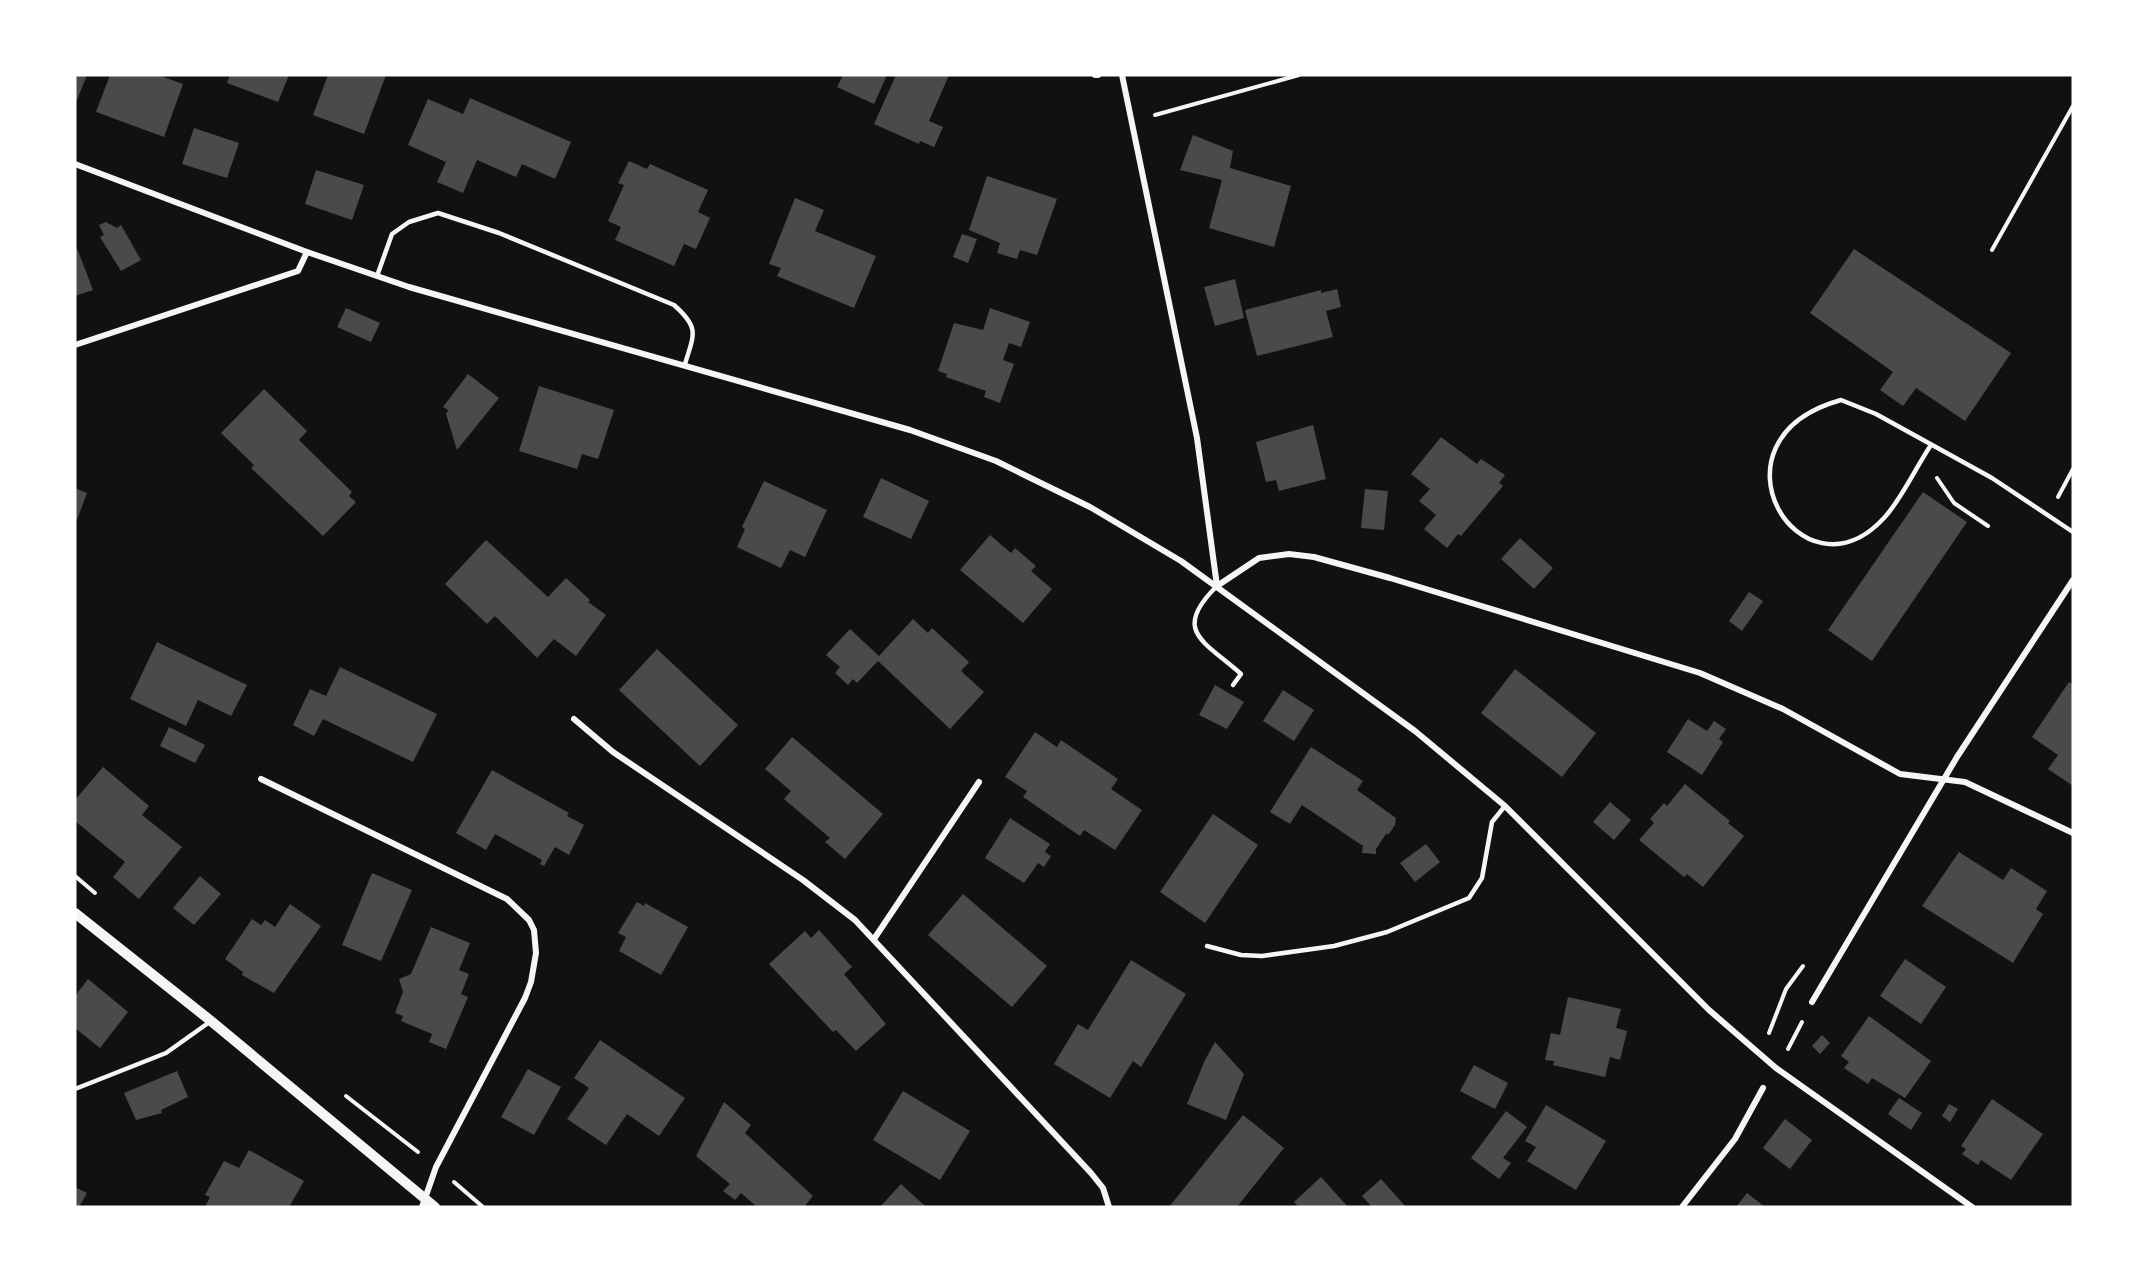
<svg xmlns="http://www.w3.org/2000/svg" width="2148" height="1282" viewBox="0 0 2148 1282" font-family="'Open Sans',sans-serif">
  <style>
    .building { fill: #4a4a4a }
    .lines { fill: none; stroke-linecap: round; stroke-linejoin: round }
    .path { stroke: #f5f5f5; stroke-width: 4 }
    .service { stroke: #f5f5f5; stroke-width: 4.5 }
    .minor { stroke: #f5f5f5; stroke-width: 6 }
    .tertiary { stroke: #f5f5f5; stroke-width: 10 }
  </style>
  <rect width="100%" height="100%" fill="#111"/>
  <g class="building">
    <polygon points="75,75 87,75 75,105"/>
    <polygon points="110,75 158,75 183,84 164,137 96,112"/>
    <polygon points="230,75 289,75 278,102 227,83"/>
    <polygon points="328,75 386,75 364,134 313,115"/>
    <polygon points="843,75 887,75 874,104 837,87"/>
    <polygon points="896,75 949,75 929,121 943,127 934,147 920,141 919,144 874,124"/>
    <polygon points="470,98 571,142 555,179 522,164 516,177 477,160 463,193 437,182 446,162 408,145 428,99 463,114"/>
    <polygon points="194,128 239,143 227,178 182,164"/>
    <polygon points="1193,135 1233,151 1230,168 1291,186 1274,247 1209,228 1222,180 1180,170"/>
    <polygon points="629,161 647,169 650,164 708,190 698,212 710,218 696,249 684,244 674,266 615,240 621,227 608,221 624,185 618,183"/>
    <polygon points="316,170 364,185 352,220 305,204"/>
    <polygon points="987,176 1057,199 1037,255 1020,250 1017,259 997,253 1000,243 969,230"/>
    <polygon points="795,198 824,210 815,231 876,256 854,308 777,276 781,268 769,264"/>
    <polygon points="106,222 117,228 121,225 141,260 121,271 100,237 104,235 99,225"/>
    <polygon points="962,234 977,239 968,263 953,257"/>
    <polygon points="75,243 93,290 75,296"/>
    <polygon points="1854,249 2011,353 1965,421 1916,388 1903,406 1880,390 1893,372 1810,313"/>
    <polygon points="1235,279 1244,318 1215,326 1204,287"/>
    <polygon points="1337,289 1341,307 1326,311 1333,337 1257,356 1245,310 1321,290 1321,293"/>
    <polygon points="346,308 380,323 371,342 337,327"/>
    <polygon points="990,308 1030,322 1021,347 1009,343 1003,360 1014,364 1000,403 984,397 986,391 946,377 947,374 938,371 954,323 983,330"/>
    <polygon points="468,374 499,398 457,450 446,414 448,410 443,407"/>
    <polygon points="539,386 614,410 598,459 582,454 577,469 519,451"/>
    <polygon points="264,389 307,431 299,440 352,492 349,496 356,502 323,536 251,468 254,465 221,433"/>
    <polygon points="1313,425 1326,479 1279,491 1276,480 1266,482 1256,442"/>
    <polygon points="1441,437 1477,464 1481,459 1505,475 1499,483 1503,486 1461,536 1458,534 1447,548 1424,529 1436,515 1419,501 1430,489 1411,474"/>
    <polygon points="881,478 929,501 911,539 863,517"/>
    <polygon points="764,481 827,510 805,557 790,550 781,568 737,547 745,529 742,527"/>
    <polygon points="75,488 87,493 75,525"/>
    <polygon points="1365,489 1388,491 1384,530 1361,528"/>
    <polygon points="1923,492 1967,522 1872,661 1828,630"/>
    <polygon points="990,535 1011,553 1015,548 1036,566 1031,571 1052,589 1023,623 960,570"/>
    <polygon points="1520,538 1553,568 1534,589 1501,559"/>
    <polygon points="486,540 548,597 566,578 590,600 588,602 606,615 576,656 554,639 537,658 495,616 487,624 445,584"/>
    <polygon points="1749,592 1763,601 1742,631 1729,621"/>
    <polygon points="913,619 928,633 932,628 969,662 961,671 984,692 950,729 878,661 857,683 853,679 848,685 835,673 840,667 826,655 850,629 879,656"/>
    <polygon points="157,642 247,685 231,716 198,700 186,726 130,699"/>
    <polygon points="657,649 738,725 700,766 619,690"/>
    <polygon points="340,667 437,714 413,762 323,719 314,736 293,725 310,689 326,696"/>
    <polygon points="1515,669 1596,733 1562,777 1481,713"/>
    <polygon points="2069,682 2073,685 2073,786 2048,769 2058,755 2032,737"/>
    <polygon points="1215,685 1244,702 1227,729 1199,715"/>
    <polygon points="1283,690 1314,710 1294,741 1263,721"/>
    <polygon points="1688,719 1707,731 1714,721 1726,729 1719,739 1723,742 1702,775 1667,752"/>
    <polygon points="169,727 205,745 195,763 160,746"/>
    <polygon points="1035,732 1057,747 1061,740 1118,779 1111,789 1142,810 1115,850 1084,830 1080,836 1023,797 1027,791 1005,777"/>
    <polygon points="792,737 883,814 845,859 825,842 830,838 784,799 791,791 765,769"/>
    <polygon points="1311,747 1363,781 1357,790 1396,818 1395,825 1389,834 1386,834 1376,849 1376,854 1362,853 1363,846 1302,805 1290,824 1270,812"/>
    <polygon points="103,767 149,806 142,815 182,847 139,899 113,877 125,862 75,821 75,800"/>
    <polygon points="492,770 569,813 567,816 584,825 569,855 555,847 544,866 540,864 542,860 495,834 486,850 456,833"/>
    <polygon points="1685,784 1730,821 1728,823 1744,836 1703,887 1687,874 1684,877 1639,840 1654,823 1650,819 1664,803 1667,806"/>
    <polygon points="1610,802 1631,820 1614,840 1593,822"/>
    <polygon points="1213,814 1258,845 1205,923 1160,892"/>
    <polygon points="1010,818 1050,844 1045,852 1051,856 1044,867 1038,863 1024,883 985,858"/>
    <polygon points="1426,844 1440,862 1415,882 1400,863"/>
    <polygon points="1959,852 2003,880 2011,868 2047,891 2036,909 2043,914 2013,963 1922,906"/>
    <polygon points="372,873 412,890 381,961 342,945"/>
    <polygon points="200,876 221,894 194,925 173,908"/>
    <polygon points="963,894 1047,966 1012,1007 928,935"/>
    <polygon points="637,902 644,906 645,903 688,927 661,975 619,951 626,937 618,933"/>
    <polygon points="290,904 321,926 274,993 242,975 243,972 225,959 252,919 261,925 265,920 275,927"/>
    <polygon points="431,927 470,943 459,970 469,974 461,994 468,997 446,1049 429,1042 432,1034 401,1021 403,1016 395,1013 403,992 399,979 411,974"/>
    <polygon points="819,930 852,967 844,974 886,1024 856,1051 836,1030 833,1032 769,964 805,931 811,938"/>
    <polygon points="1905,959 1946,987 1921,1024 1880,996"/>
    <polygon points="1131,960 1186,994 1141,1067 1133,1061 1110,1098 1054,1064 1078,1024 1088,1030"/>
    <polygon points="88,979 128,1012 100,1048 75,1028 75,996"/>
    <polygon points="1568,997 1621,1009 1616,1028 1627,1031 1620,1060 1610,1057 1605,1077 1553,1065 1554,1061 1545,1060 1551,1033 1560,1035"/>
    <polygon points="1869,1016 1931,1061 1905,1098 1872,1078 1868,1084 1844,1068 1849,1062 1841,1056"/>
    <polygon points="1822,1035 1830,1043 1820,1054 1812,1046"/>
    <polygon points="600,1040 685,1098 659,1136 627,1114 606,1145 567,1119 589,1088 574,1078"/>
    <polygon points="1215,1042 1244,1074 1226,1120 1187,1104 1205,1060"/>
    <polygon points="1474,1065 1508,1083 1495,1109 1460,1091"/>
    <polygon points="528,1069 561,1087 534,1135 501,1117"/>
    <polygon points="177,1071 188,1097 161,1110 162,1113 136,1120 124,1093"/>
    <polygon points="903,1091 970,1131 940,1180 873,1140"/>
    <polygon points="1899,1098 1922,1113 1911,1130 1888,1114"/>
    <polygon points="1992,1099 2043,1134 2011,1180 1981,1160 1978,1165 1962,1154 1966,1149 1961,1146"/>
    <polygon points="724,1102 751,1125 745,1133 813,1196 804,1207 757,1207 741,1193 735,1200 723,1191 730,1184 696,1156"/>
    <polygon points="1949,1104 1958,1109 1950,1122 1942,1116"/>
    <polygon points="1546,1105 1606,1141 1576,1190 1527,1161 1536,1147 1525,1141"/>
    <polygon points="1506,1111 1527,1127 1503,1158 1511,1163 1499,1179 1471,1158"/>
    <polygon points="1243,1115 1284,1148 1237,1207 1169,1207"/>
    <polygon points="1785,1119 1812,1140 1790,1169 1763,1148"/>
    <polygon points="249,1150 304,1181 289,1207 205,1207 210,1197 205,1195 224,1161 239,1168"/>
    <polygon points="1321,1177 1348,1207 1299,1207 1294,1202"/>
    <polygon points="1381,1179 1406,1207 1372,1207 1362,1196"/>
    <polygon points="901,1184 926,1207 880,1207"/>
    <polygon points="75,1187 87,1193 79,1207 75,1207"/>
    <polygon points="1747,1193 1765,1207 1736,1207"/>
  </g>
  <g class="lines">
    <g class="path">
      <polyline points="1155,115 1299,75"/>
      <polyline points="1992,250 2073,106"/>
      <polyline points="1937,478 1954,503 1988,526"/>
      <polyline points="2058,497 2073,469"/>
      <polyline points="75,876 95,893"/>
      <polyline points="1769,1033 1786,989 1803,966"/>
      <polyline points="1788,1049 1802,1022"/>
      <polyline points="346,1096 418,1152"/>
      <polyline points="454,1182 483,1207"/>
    </g>
    <g class="service">
      <path d="M377,276L392,234L409,222L438,213L499,233L674,305C700,328 694,334 685,364"/>
      <path d="M1931,445C1916,467 1901,500 1884,518C1801,608 1698,440 1841,400L1876,414L1992,478L2073,532"/>
      <path d="M1217,586C1171,631 1204,641 1241,674L1233,685"/>
      <polyline points="1207,946 1241,955 1262,956 1334,946 1387,932 1469,898 1482,878 1492,822 1505,806"/>
      <polyline points="75,1089 166,1053 211,1021"/>
    </g>
    <g class="minor">
      <polyline points="1095,75 1098,75"/>
      <polyline points="1122,75 1197,438 1217,586 1259,558 1289,554 1314,557 1390,578 1700,673 1783,709 1900,774 1965,782 2073,833"/>
      <polyline points="75,164 307,252 409,287 910,430 996,461 1090,507 1181,561 1415,731 1505,806 1709,1010 1776,1068 1972,1207"/>
      <polyline points="75,345 298,271 307,252"/>
      <polyline points="574,719 613,752 803,880 855,920 1091,1173 1103,1188 1109,1207"/>
      <polyline points="261,779 507,899 529,920 534,930 536,953 531,982 525,998 436,1167 422,1207"/>
      <polyline points="874,939 979,782"/>
      <polyline points="1812,1002 1957,757 2073,580"/>
      <polyline points="1682,1207 1735,1139 1763,1088"/>
    </g>
    <polyline class="tertiary" points="75,913 211,1021 435,1207"/>
  </g>
  <rect width="2148" height="1282" fill="none" stroke="#ffffff" stroke-width="153"/>
</svg>
